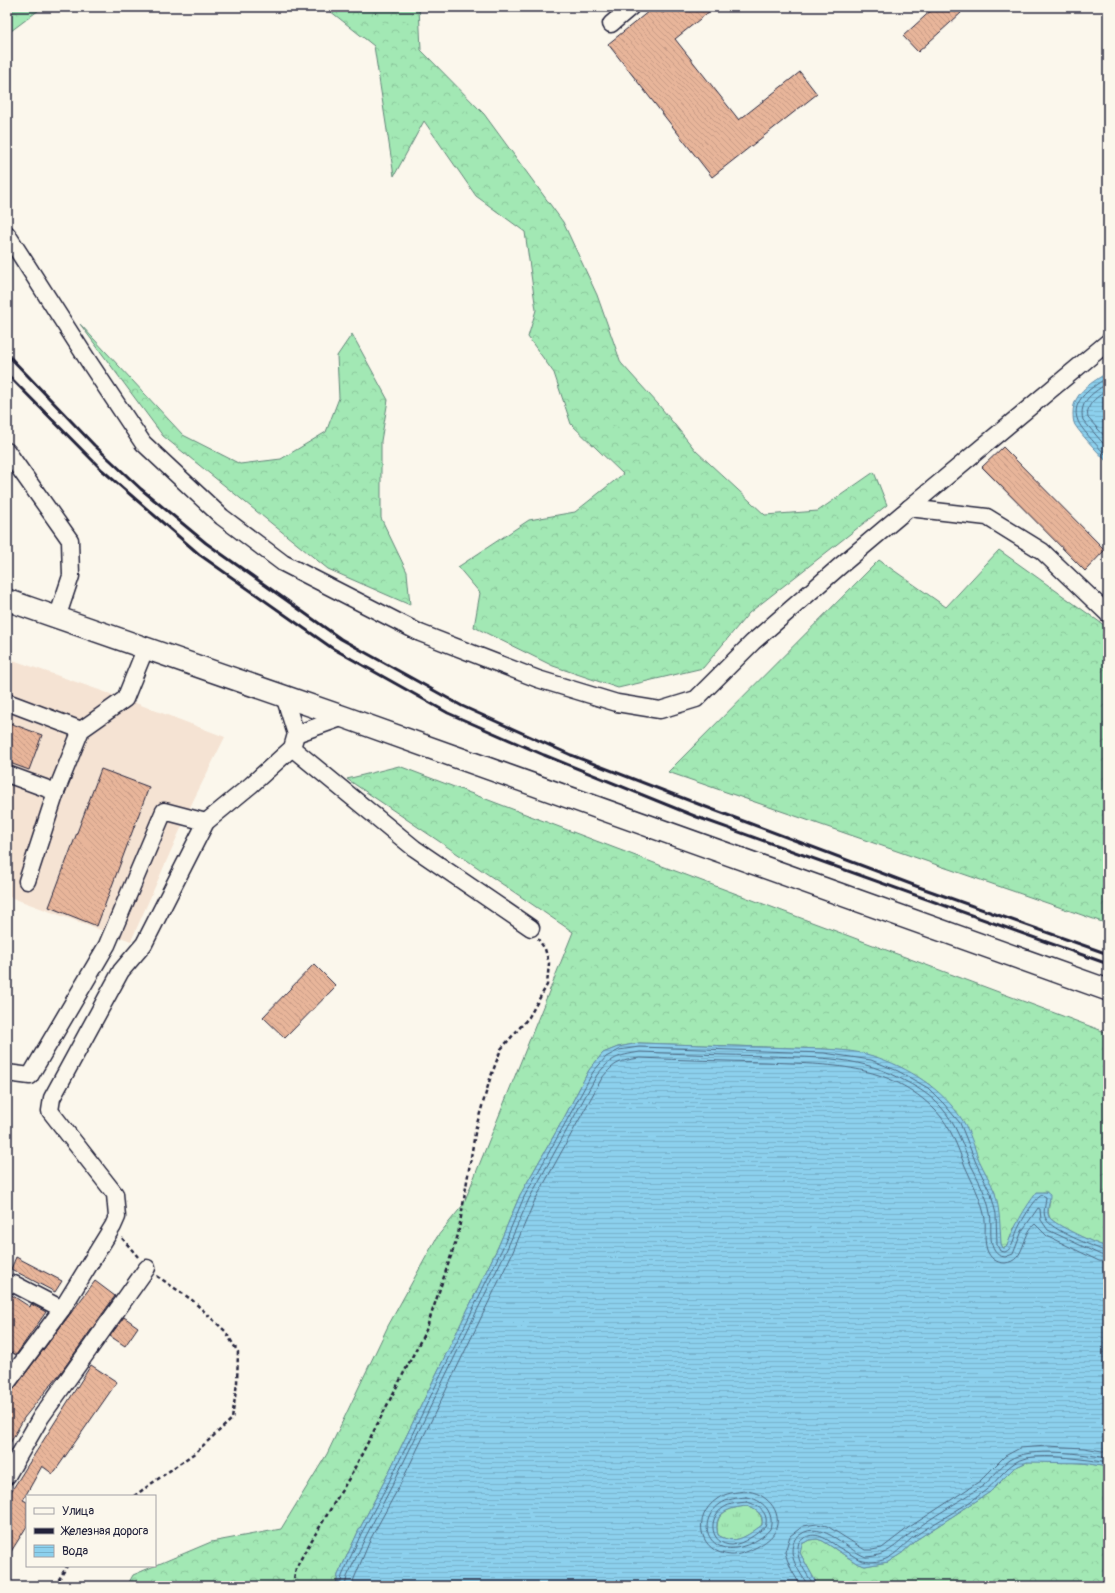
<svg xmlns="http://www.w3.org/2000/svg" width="1115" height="1593" viewBox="0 0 1115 1593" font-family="Pangolin,sans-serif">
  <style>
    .built { fill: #f5e3d3 }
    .grass { fill: url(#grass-tufts); stroke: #628578 }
    .forest { fill: url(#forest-crowns); stroke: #628578 }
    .water { fill: url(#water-rules); stroke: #628aa6; fill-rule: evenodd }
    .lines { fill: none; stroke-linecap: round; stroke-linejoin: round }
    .shore { stroke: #4c6882; stroke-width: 1 }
    .building { fill: url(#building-back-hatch); stroke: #22223b }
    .minor-casing { stroke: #22223b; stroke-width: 19 }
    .major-casing { stroke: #22223b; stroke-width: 24 }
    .path { stroke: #22223b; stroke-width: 2.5; stroke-dasharray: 4 3; stroke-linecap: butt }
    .minor { stroke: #fbf7ec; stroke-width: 16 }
    .major { stroke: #fbf7ec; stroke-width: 21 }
    .rail { stroke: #22223b; stroke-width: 3 }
  </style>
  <defs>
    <pattern id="grass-tufts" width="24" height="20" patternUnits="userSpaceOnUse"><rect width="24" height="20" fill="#a2e8b4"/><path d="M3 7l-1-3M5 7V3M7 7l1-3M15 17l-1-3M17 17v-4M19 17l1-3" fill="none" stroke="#8bc79c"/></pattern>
    <pattern id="forest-crowns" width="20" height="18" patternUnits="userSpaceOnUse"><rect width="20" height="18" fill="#a2e8b4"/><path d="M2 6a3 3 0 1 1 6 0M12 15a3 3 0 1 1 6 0" fill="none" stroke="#8bc79c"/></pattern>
    <pattern id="water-rules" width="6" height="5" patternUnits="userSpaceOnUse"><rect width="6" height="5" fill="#8cd0ed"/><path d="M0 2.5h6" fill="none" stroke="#78b2cc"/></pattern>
    <pattern id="building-back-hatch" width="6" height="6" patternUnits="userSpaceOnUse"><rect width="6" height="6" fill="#e8b59a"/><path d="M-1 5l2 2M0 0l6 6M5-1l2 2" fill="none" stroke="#c79b86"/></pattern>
  </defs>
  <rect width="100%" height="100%" fill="#fbf7ec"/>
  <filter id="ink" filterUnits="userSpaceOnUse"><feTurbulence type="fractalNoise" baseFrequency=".025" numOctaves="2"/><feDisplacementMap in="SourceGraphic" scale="8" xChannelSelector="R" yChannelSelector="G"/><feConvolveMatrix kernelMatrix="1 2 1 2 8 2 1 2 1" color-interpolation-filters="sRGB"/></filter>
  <g filter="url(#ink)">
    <polygon class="built" points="7,658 125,699 225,737 193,801 131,941 7,896"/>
    <path class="grass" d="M747,1506C757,1510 763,1514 762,1525C747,1536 735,1546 718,1535C713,1512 729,1508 747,1506Z"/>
    <g class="forest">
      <polygon points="7,7 43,7 7,34"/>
      <polygon points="325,7 419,7 421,50 484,114 563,222 597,295 621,363 658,404 696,451 765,515 818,511 874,472 887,505 749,613 703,668 618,688 553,666 474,627 480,593 458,567 529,520 575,512 623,474 571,424 554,373 528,337 536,310 525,232 476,196 424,121 394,176 374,46"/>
      <polygon points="80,324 183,435 240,464 281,459 326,432 339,398 337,356 352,334 388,400 381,441 381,518 407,572 410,605 328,569 163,436"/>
      <polygon points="999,550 1108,628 1108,924 668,772 879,560 946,607"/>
      <path d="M399,766L670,869L1108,1033V1247C1099,1246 1054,1225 1050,1218C1047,1213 1049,1206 1050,1200L1014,1228L1007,1246L1006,1248H1003L1001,1245L995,1193L979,1161L930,1085L900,1067L872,1056L848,1051L824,1049L639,1043L618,1047L603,1053L589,1070L564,1118L520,1195L498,1247L385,1480L358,1532L338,1575L336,1586H127L133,1575L211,1542L281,1529L327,1454L388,1326L437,1237L463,1205L573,932L347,779Z"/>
      <polygon points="1047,1461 1083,1463 1108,1467 1108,1586 818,1586 800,1553 802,1544 809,1540 817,1539 823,1541 858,1564 865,1566 888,1562 902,1553 916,1540 990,1492 1014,1468 1027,1462"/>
    </g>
    <g class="water">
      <path d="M1108,372V463C1098,452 1082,436 1075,425C1073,422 1073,416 1073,413C1073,392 1093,382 1108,372Z"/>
      <path d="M639,1043L824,1049C840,1050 857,1051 873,1056C908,1067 943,1089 963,1121C970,1132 974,1147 979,1160C984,1171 991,1182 995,1193C1000,1210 1000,1227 1001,1244L1003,1248H1005L1007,1246C1014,1227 1024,1209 1037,1192H1046L1050,1195C1050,1202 1046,1211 1049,1217C1053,1224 1099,1246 1108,1247V1467L1083,1463L1027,1462L1014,1468L990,1492L916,1540L902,1553L888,1562L865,1566L858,1564L823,1541L817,1539L809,1540L802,1544L800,1553L818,1586H336L338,1575L358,1532L385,1480L498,1247L520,1195L564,1118L589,1070L603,1053L618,1047ZM747,1506C757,1510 764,1514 762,1525C747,1536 735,1546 718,1535C712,1512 729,1508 747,1506Z"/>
    </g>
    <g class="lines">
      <g class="shore">
        <path d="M1108,377C1094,386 1069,400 1078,421C1080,428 1102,451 1108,457"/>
        <path d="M1108,383C1094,392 1078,401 1083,420L1108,449"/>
        <path d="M1108,390C1098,396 1085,404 1088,418L1108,440"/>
        <path d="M746,1491C765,1492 784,1511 775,1531C771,1542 743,1556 731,1555C699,1553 691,1517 717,1499C725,1493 736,1492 746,1491Z"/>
        <path d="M746,1497C763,1499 775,1513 770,1529C764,1537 753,1543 744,1546C710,1558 694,1523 720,1504C727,1499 737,1498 746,1497Z"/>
        <path d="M747,1502C759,1505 770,1514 765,1527C756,1534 744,1544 732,1545C710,1545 707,1518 723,1508C730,1503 739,1503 747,1502Z"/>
        <path d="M340,1586L342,1576L361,1534L389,1482L502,1249L524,1197L567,1120L593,1072L606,1057L619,1050L639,1047L824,1053L871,1060L898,1071L928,1088L944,1104L960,1123L976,1163L991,1194L996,1214L997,1245L1000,1251L1005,1252C1013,1249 1014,1238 1017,1231C1020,1223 1035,1198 1042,1195L1046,1197C1046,1204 1042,1213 1046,1219C1051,1230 1091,1245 1104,1251H1108"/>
        <path d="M345,1586L347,1577L366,1536L393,1484L506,1251L529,1199L597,1075C612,1057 617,1056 640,1052C683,1054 726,1055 769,1056C820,1058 862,1056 907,1082C920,1089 931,1096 941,1107C957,1125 962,1144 971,1165C979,1181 987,1196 990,1213C993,1226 985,1255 1005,1257L1013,1254L1022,1231L1038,1208L1040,1209L1041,1220L1048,1230L1101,1255L1108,1256"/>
        <path d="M351,1586L371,1538L399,1487L512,1254L534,1202L602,1078C615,1062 619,1061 640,1058C682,1060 724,1061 767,1062C828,1065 889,1062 936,1111C951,1127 957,1146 965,1166C972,1182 980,1196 984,1214C987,1225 983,1238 987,1250C990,1258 996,1263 1005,1263C1026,1261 1021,1235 1035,1224L1047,1236L1099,1261L1108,1262"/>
        <polyline points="801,1586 792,1571 787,1559 785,1552 790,1536 803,1526 817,1524 827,1526 865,1550 872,1550 882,1548 908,1528 980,1481 1005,1456 1020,1448 1047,1446 1084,1448 1108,1452"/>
        <path d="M808,1586C800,1571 786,1557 795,1539C819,1514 844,1549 866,1557C888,1556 895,1545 911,1533C933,1516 957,1503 980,1488C991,1481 998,1468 1009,1460C1030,1446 1083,1454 1108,1458"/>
        <path d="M814,1586C806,1571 794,1560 799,1542C813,1529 824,1537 838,1547C845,1551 852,1555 860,1560C868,1563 878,1562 886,1559C897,1554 905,1543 915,1536C938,1520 964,1508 986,1490C1000,1479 1008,1462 1026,1458C1049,1454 1085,1459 1108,1463"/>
      </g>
    </g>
    <g class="building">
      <polygon points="654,7 658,7 663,13 670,7 715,7 675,39 739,120 800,72 817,94 712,177 608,44"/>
      <polygon points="935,7 956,7 961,13 918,52 903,36"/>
      <polygon points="1003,447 1105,550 1085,571 982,467"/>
      <polygon points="7,722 42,735 29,770 7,762"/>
      <polygon points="101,769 149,787 97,926 49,907"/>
      <polygon points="314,964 336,986 285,1038 263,1017"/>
      <polygon points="16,1257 62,1281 55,1292 11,1269"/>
      <polygon points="95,1281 115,1296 62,1371 24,1418 7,1449 7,1398"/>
      <polygon points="7,1294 10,1294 30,1307 31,1304 46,1312 16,1355 7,1350"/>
      <polygon points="124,1317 138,1327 125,1346 110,1336"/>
      <polygon points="91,1365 117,1382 53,1474 42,1466 23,1500 27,1502 27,1526 7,1558 7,1498"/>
    </g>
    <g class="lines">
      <g class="minor-casing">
        <g id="minor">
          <polyline points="611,24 631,7"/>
          <polyline points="7,234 89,362 143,443 222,517 283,563 420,633 538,679 617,703 660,710 696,699 753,642 839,567 909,508 987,517 1042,551 1108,614"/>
          <polyline points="7,451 70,540 71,576 57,618"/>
          <polyline points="909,508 1108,342"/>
          <polyline points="7,702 81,730"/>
          <polyline points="296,734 344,717"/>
          <polyline points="292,748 414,848 531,928"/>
          <polyline points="7,774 56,792"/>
          <polyline points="27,881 56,792 81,730 125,699 146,647"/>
          <polyline points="7,1073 30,1076 107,945 164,811 206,822"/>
          <polyline points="7,1285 14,1284 62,1309 113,1226 117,1217 115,1194 50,1111 52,1098 121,971 144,944 206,822 251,785 292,748 296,734 284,696"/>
          <polyline points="7,1383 62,1309"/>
          <polyline points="7,1476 41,1417 147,1268"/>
        </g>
      </g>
      <g class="major-casing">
        <polyline id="major" points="7,600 344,717 1108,990"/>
      </g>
      <g class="path">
        <polyline points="122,1238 138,1257"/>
        <polyline points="134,1496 196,1452 232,1419 237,1383 238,1352 225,1331 192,1300 157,1276"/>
        <polyline points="55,1586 67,1566"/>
        <polyline points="293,1586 296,1568 304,1553 351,1475 426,1330 458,1235 476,1127 490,1079 501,1049 529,1017 547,985 549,963 545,949 538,939"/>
      </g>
      <use href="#minor" class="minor"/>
      <use href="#major" class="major"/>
      <g class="rail">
        <polyline points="7,354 94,445 141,489 206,543 341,639 462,706 571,755 706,807 916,886 1108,954"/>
        <polyline points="7,374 102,470 200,555 332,648 448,713 544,755 697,817 1108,964"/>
      </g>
    </g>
  </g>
  <rect width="1115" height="1593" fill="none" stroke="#fbf7ec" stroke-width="24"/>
  <rect x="12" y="12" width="1091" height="1569" fill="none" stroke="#22223b" stroke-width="1.5" filter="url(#ink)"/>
  <rect x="26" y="1495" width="130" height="72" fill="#fbf7ec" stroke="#a4a2a5"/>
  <rect x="34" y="1508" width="20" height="6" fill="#fbf7ec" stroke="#a4a2a5"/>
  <text x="62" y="1515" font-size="12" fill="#22223b">Улица</text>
  <rect x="34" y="1528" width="20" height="6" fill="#22223b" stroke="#a4a2a5"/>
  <text x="62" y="1535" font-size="12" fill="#22223b">Железная дорога</text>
  <rect x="34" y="1545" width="20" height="12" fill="url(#water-rules)" stroke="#a4a2a5"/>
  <text x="62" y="1555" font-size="12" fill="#22223b">Вода</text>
</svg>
